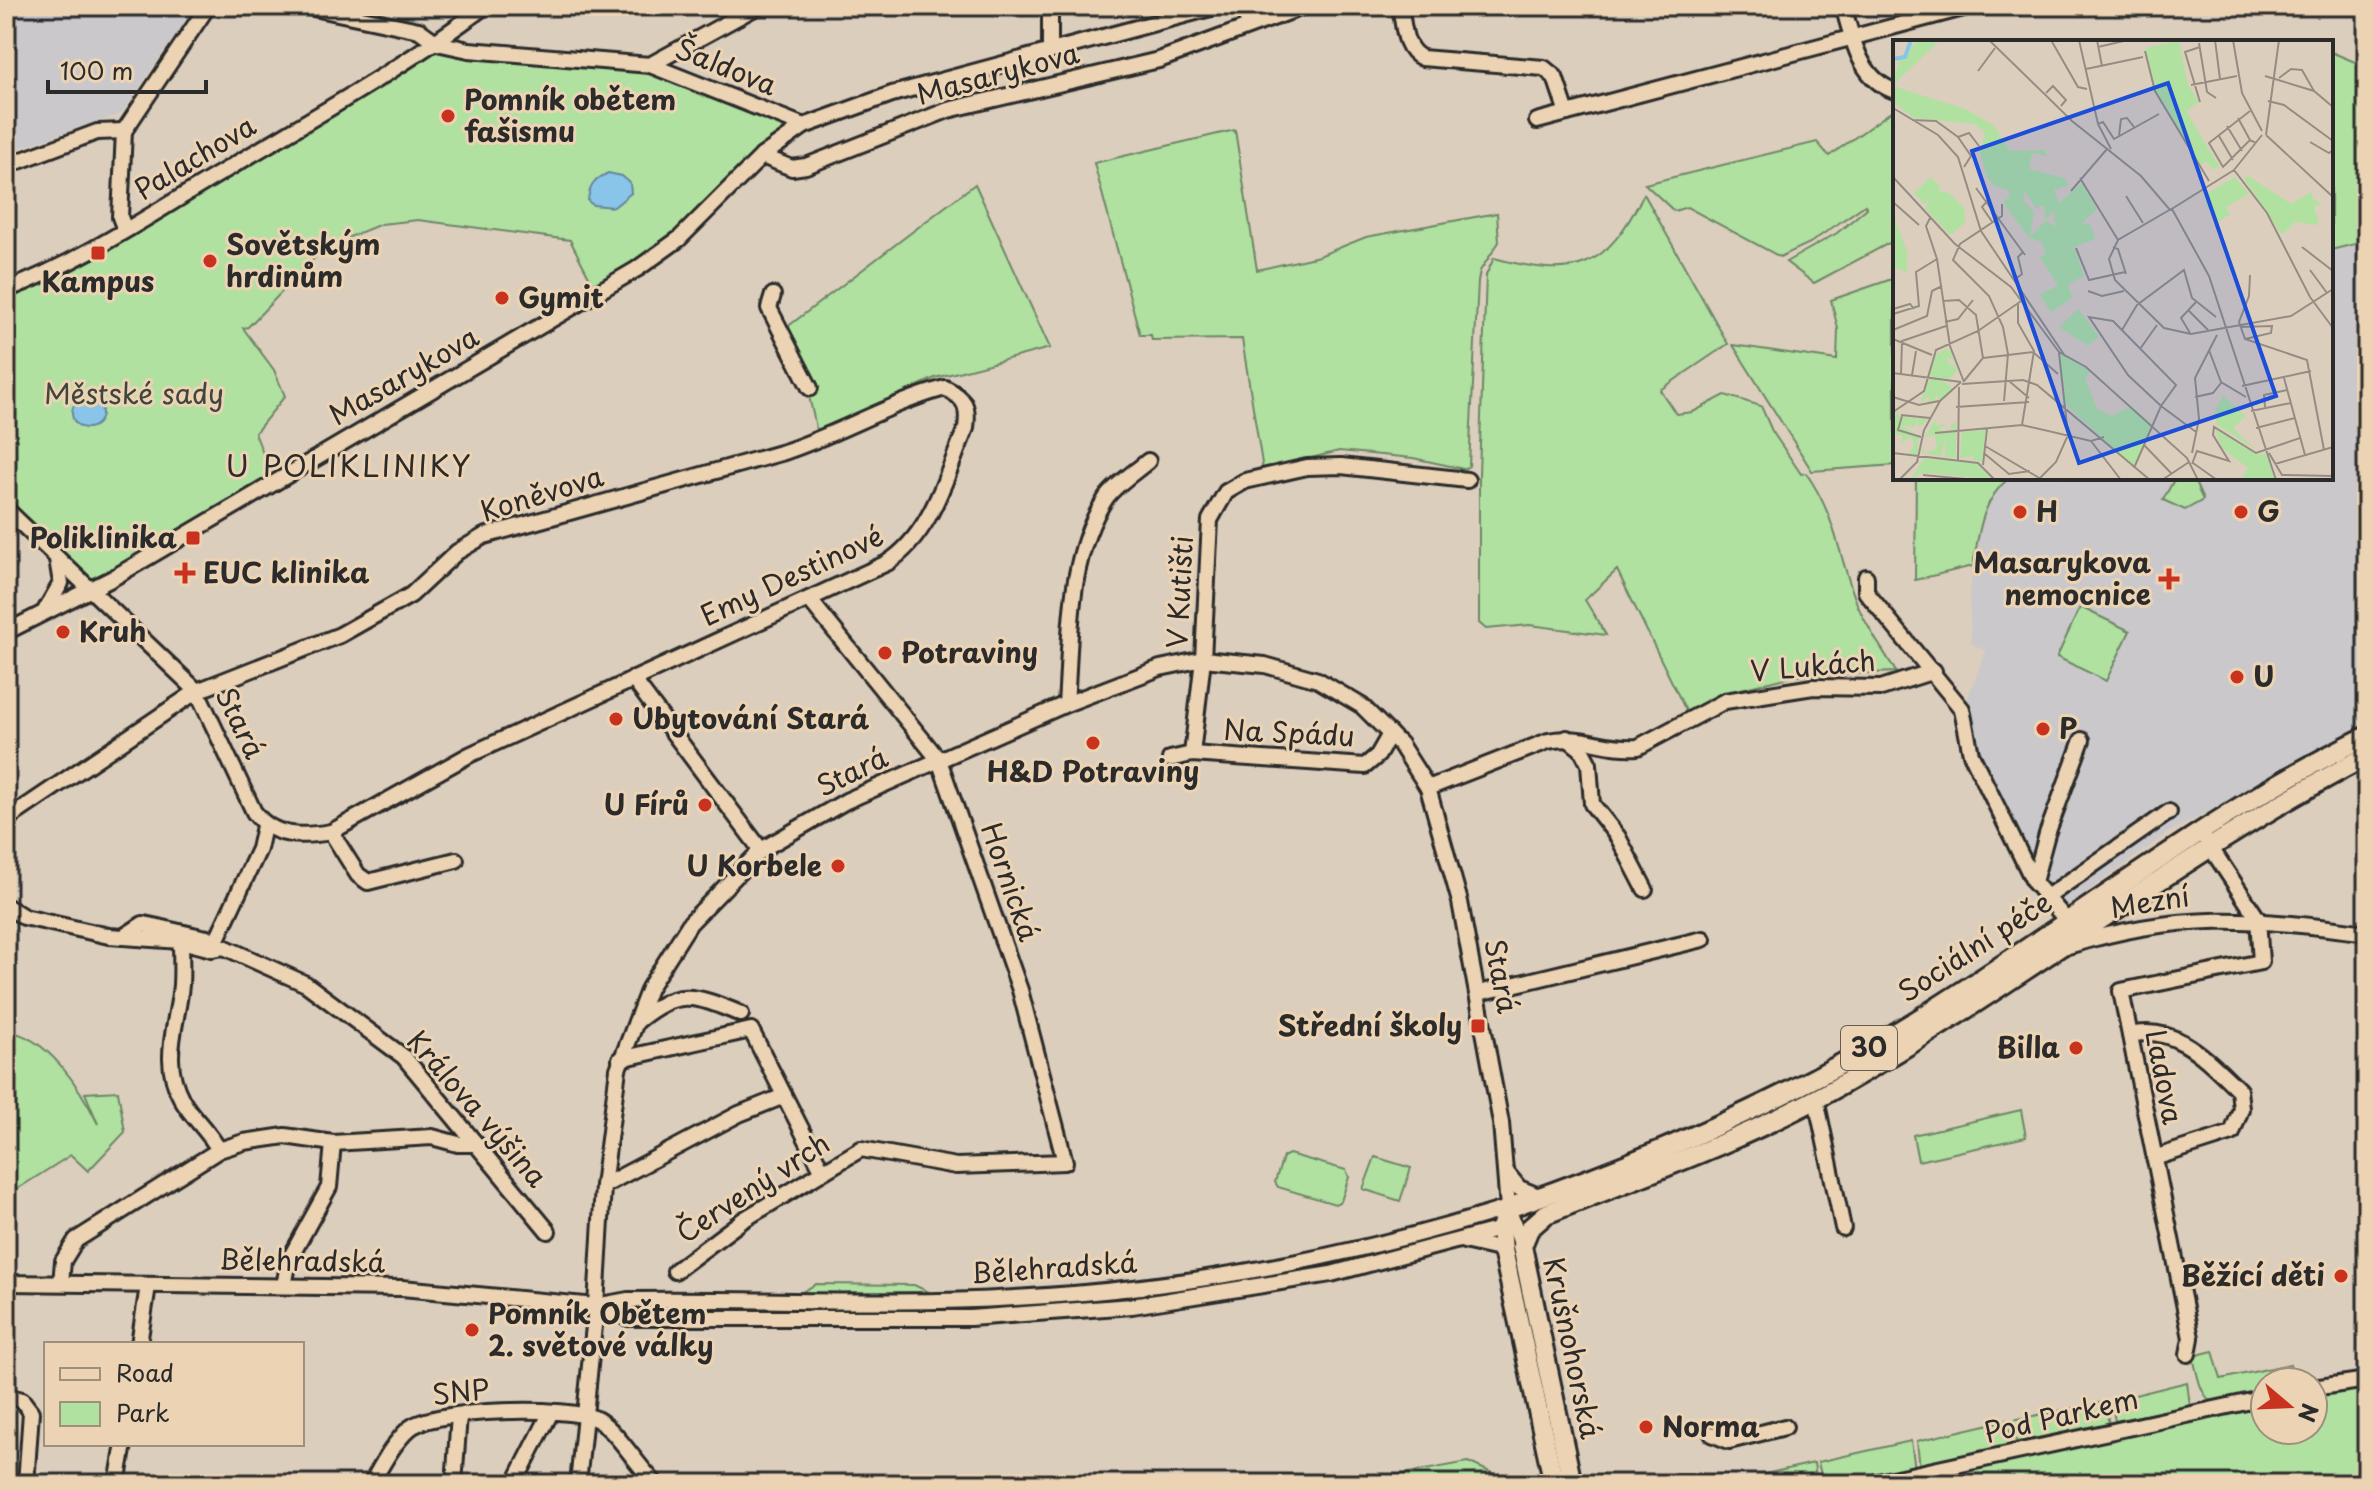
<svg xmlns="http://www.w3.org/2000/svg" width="2373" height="1490" viewBox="0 0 2373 1490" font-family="'Playpen Sans',sans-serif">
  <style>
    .built { fill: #cac8ca }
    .green { fill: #b0e1a1; stroke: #6e8666; stroke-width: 2 }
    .water { fill: #89c5e9; stroke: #63879d; stroke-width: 2 }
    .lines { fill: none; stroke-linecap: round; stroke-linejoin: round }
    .minor-casing { stroke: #2b2b2b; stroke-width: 20 }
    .major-casing { stroke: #2b2b2b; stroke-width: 24 }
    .minor { stroke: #ebd3b3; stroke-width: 14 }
    .major { stroke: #ebd3b3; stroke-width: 18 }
    .poi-dot { fill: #c8321e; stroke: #ebd3b3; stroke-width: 3 }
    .labels { text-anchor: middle; stroke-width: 6; stroke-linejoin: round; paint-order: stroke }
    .shield { fill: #ebd3b3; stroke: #655d54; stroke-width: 2 }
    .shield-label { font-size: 26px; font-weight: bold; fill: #2b2b2b }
    .street-label { font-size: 28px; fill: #2b2b2b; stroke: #ebd3b3 }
    .poi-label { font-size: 28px; font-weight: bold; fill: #2b2b2b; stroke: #ebd3b3; text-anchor: start }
    .park-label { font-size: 28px; fill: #3f463d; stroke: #ebd3b3 }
    .neighbourhood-label { font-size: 30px; letter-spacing: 2px; fill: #2b2b2b; stroke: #ebd3b3 }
    .inset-river { fill: none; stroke: #89c5e9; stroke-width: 4 }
    .inset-road { fill: none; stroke: #958d83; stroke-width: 2 }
    .view { fill: #1d4ed8; fill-opacity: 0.15; stroke: #1d4ed8; stroke-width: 4 }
    .inset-edge { fill: none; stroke: #2b2b2b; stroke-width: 4 }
  </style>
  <rect width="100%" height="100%" fill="#dccebd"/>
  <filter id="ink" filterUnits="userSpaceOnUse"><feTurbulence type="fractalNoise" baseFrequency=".0125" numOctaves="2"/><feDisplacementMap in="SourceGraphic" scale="16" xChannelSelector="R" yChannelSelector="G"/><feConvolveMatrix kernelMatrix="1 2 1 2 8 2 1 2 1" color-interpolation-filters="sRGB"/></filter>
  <g filter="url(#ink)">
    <g class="built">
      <polygon points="6,6 196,6 121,114 6,152"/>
      <polygon points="2367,241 2367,727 2168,833 2065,908 2032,867 1976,751 1966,702 1986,651 1971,643 1969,593 1984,510 1998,487 2009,478 2331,478 2331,250"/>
    </g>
    <g class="green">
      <polygon points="437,43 650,65 804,126 679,239 597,292 570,240 418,220 381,224 325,247 248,327 243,328 274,370 285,396 255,433 274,482 92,589 6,509 6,290 54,272"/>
      <polygon points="2331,52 2367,67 2367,241 2331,250"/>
      <polygon points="1895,109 1895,240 1814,283 1786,262 1837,233 1867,208 1865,205 1810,243 1780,257 1687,207 1674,211 1645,184 1817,142 1829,156"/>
      <polygon points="1235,130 1257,270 1319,256 1366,237 1497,213 1499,242 1480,271 1478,281 1469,466 1464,469 1413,458 1339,451 1263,470 1242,339 1152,340 1151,335 1140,335 1094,163"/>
      <polygon points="975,184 1050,348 935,378 817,432 807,387 778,334"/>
      <path d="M1644,194L1728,344L1660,390L1676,414L1693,412L1725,395L1761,406L1772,431L1801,474L1806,473C1836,516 1838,554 1856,601C1865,626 1883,649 1896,672L1793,676L1737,690L1687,713L1617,570L1585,600L1606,635L1530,625L1486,629L1479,623V474L1486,275L1494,258C1577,280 1605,270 1644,194Z"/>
      <polygon points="1895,278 1895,465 1812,471 1733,345 1837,360 1838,329 1831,300"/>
      <path d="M1916,478H2009C1981,501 1979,533 1973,566L1915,580Z"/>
      <polygon points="2175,478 2193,478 2203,500 2185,510 2163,500"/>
      <polygon points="2080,607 2130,631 2106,681 2057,657"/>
      <path d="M6,1031C47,1035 81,1089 98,1124L85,1093L118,1091L125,1132L88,1171L71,1155L6,1196Z"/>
      <polygon points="2021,1110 2026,1137 1918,1161 1913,1135"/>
      <polygon points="1289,1154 1346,1170 1349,1177 1341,1201 1335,1204 1278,1187 1275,1182 1283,1157"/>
      <polygon points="1375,1157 1411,1168 1400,1201 1363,1189"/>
      <polygon points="816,1284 914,1285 929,1292 800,1293"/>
      <path d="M2213,1351L2221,1379L2290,1364L2294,1382H2265V1393C2211,1405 2205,1416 2193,1356Z"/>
      <polygon points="2187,1382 2190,1406 2115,1421 2111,1401"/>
      <polygon points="2367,1385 2367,1484 1893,1484 2265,1403 2265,1430 2313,1430 2313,1394"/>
      <polygon points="2105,1402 2109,1425 2016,1442 2012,1420"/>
      <polygon points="2007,1420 2012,1447 1920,1468 1917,1441"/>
      <polygon points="1911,1441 1915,1469 1845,1484 1823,1484 1818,1462"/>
      <polygon points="1468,1462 1516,1484 1349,1484"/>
      <polygon points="1814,1463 1817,1484 1767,1484 1765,1474"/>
    </g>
    <g class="water">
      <path d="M608,173L622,176L630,183L631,193L614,207L593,205L588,201C589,186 594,180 608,173Z"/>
      <circle cx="87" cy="413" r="15"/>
    </g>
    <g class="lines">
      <g class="minor-casing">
        <g id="minor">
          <polyline points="304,6 419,30 437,43"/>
          <polyline points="1243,6 1249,26"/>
          <path d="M1400,6C1404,25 1403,49 1422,58L1544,68L1555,77L1567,113"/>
          <path d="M1843,6C1853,39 1859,79 1895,91"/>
          <polyline points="437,43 469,50 650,65 804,126"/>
          <polyline points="1050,52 1050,6"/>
          <polyline points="650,65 758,6"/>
          <polyline points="1537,121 1971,6"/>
          <polyline points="762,156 792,168 806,166 948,110 1159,60 1305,6"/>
          <polyline points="6,166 97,132 124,131"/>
          <polyline points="125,230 120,217 124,131 208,6"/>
          <path d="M6,290C83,261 153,213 224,171C312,118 403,68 485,6"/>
          <polyline points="773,295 769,308 810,388"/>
          <path d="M6,509L197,691L254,812C273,838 301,837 331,832L469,755L887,563C932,534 946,475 966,428C969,406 965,398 945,388C890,403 839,434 784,452L484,536L457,552L411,595L340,635L197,691L6,820"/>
          <polyline points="1866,577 1866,592 1962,709 1971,754 2034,882 2067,921"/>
          <polyline points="46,609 61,583 57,559"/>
          <polyline points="6,632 113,578 637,269 679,239 762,156 804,126 892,94 1218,6"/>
          <polyline points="633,679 761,850"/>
          <path d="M1066,704C1071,637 1067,557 1106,498C1116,484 1134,473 1148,461"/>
          <polyline points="1567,738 1581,749 1589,764 1592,804 1618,837 1645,889"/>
          <polyline points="1192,754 1203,659 1210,520 1226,492 1245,481 1307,467 1341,466 1467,480"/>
          <polyline points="1170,759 1192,754 1365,766 1378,755 1390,734"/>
          <path d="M1428,788L1548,741C1582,734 1606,750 1638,747L1725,701L1813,687L1881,688L1934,671"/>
          <polyline points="331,832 358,875 368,882 456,860"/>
          <polyline points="2034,882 2047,834 2082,740"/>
          <polyline points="2047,897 2169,812"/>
          <polyline points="6,906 24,917 109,936 181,941 212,949 224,947 306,984 404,1057 548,1231"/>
          <path d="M123,937L143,924C156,926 210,940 217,939L259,849L264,826"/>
          <path d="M181,941C181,955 182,970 181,985C177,1027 160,1060 182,1100C192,1118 208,1130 219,1150"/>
          <path d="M2068,946C2180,911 2253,918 2367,933"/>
          <polyline points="1479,993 1703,939"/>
          <path d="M636,1022C678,988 692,994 741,1014"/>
          <path d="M2130,1035C2177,1024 2207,1060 2239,1090L2241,1109L2232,1133L2154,1158"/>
          <polyline points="620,1059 751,1030 822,1170"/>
          <polyline points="1816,1099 1843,1228"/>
          <polyline points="1506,1172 1519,1188 1541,1197"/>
          <polyline points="603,1186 739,1114 784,1096"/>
          <polyline points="1464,1241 1503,1250"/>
          <polyline points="675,1271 743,1220 861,1149 956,1166 1065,1162 1020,990 939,760 809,599"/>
          <polyline points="6,1283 402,1288 596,1306 628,1318 970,1318 1132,1306 1331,1274 1508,1227"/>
          <polyline points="61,1283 63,1261 76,1240 219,1150 244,1142 285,1136 333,1143 432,1137 458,1144 476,1144"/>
          <polyline points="284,1286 289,1260 329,1187 333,1143"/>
          <path d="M596,1306L628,1300C757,1298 887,1306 1015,1298C1184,1289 1347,1258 1508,1208"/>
          <polyline points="139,1344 148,1286"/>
          <polyline points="2188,1354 2191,1338 2121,991 2261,962 2258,919 2207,842"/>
          <polyline points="2313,1388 2367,1380"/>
          <polyline points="6,1396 22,1400 31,1412 26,1484"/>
          <polyline points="1712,1434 1729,1441 1785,1427"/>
          <polyline points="117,1484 124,1444"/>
          <path d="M371,1484C382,1465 393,1443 410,1428C433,1409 572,1405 598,1420C617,1431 638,1467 656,1484"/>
          <polyline points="454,1484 459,1415"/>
          <polyline points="514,1484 551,1412"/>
          <polyline points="578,1484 596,1306 603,1186 618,1069 649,988 690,923 761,850 846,801 1066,704 1160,668 1203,659 1265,665 1318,680 1362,706 1400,744 1428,788 1460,902 1501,1123 1508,1208 1522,1246"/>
          <polyline points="1869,1484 2265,1398"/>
        </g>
      </g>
      <g class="major-casing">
        <g id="major">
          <path d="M1554,1484L1503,1250L1501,1228L1508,1208C1657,1157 1803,1093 1936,1008C2080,918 2214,811 2367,736"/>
          <path d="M1572,1484L1522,1246L1529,1229L1546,1214C1637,1177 1731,1145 1818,1098C2008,994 2175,856 2367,756"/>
        </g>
      </g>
      <use href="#minor" class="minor"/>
      <use href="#major" class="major"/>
    </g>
  </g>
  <g class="poi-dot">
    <circle cx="448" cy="116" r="8"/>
    <rect x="90" y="245" width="16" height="16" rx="4"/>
    <circle cx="210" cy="261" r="8"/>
    <circle cx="502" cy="298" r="8"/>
    <circle cx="2020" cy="512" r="8"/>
    <circle cx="2241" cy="512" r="8"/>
    <rect x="185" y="530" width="16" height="16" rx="4"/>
    <path d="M181 561h8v8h8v8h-8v8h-8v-8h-8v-8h8z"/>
    <path d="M2165 567h8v8h8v8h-8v8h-8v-8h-8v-8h8z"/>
    <circle cx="63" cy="632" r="8"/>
    <circle cx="885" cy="653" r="8"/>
    <circle cx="2237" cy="677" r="8"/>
    <circle cx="616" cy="719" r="8"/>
    <circle cx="2043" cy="729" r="8"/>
    <circle cx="1093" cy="743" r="8"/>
    <circle cx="705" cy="805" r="8"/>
    <circle cx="838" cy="866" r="8"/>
    <rect x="1470" y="1018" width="16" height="16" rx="4"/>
    <circle cx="2076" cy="1048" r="8"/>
    <circle cx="2341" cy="1276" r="8"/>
    <circle cx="472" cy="1330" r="8"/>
    <circle cx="1646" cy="1427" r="8"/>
  </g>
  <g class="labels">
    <rect class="shield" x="1841" y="1026" width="56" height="44" rx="6"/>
    <g class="shield-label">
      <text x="1869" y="1057">30</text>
    </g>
    <g class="street-label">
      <text transform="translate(726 67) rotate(22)" y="10">Šaldova</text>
      <text transform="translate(998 74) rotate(-15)" y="10">Masarykova</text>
      <text transform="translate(195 158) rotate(-31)" y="10">Palachova</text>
      <text transform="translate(404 376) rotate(-30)" y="10">Masarykova</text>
      <text transform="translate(542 494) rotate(-17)" y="10">Koněvova</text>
      <text transform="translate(792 576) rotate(-25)" y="10">Emy Destinové</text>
      <text transform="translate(1180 592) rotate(-87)" y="10">V Kutišti</text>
      <text transform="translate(1813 666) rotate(-5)" y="10">V Lukách</text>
      <text transform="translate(240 723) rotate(64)" y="10">Stará</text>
      <text transform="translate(1289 733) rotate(3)" y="10">Na Spádu</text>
      <text transform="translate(852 772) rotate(-26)" y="10">Stará</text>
      <text transform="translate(1010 882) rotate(71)" y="10">Hornická</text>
      <text transform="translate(2150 902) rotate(-9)" y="10">Mezní</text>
      <text transform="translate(1975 947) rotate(-33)" y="10">Sociální péče</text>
      <text transform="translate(1501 976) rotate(79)" y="10">Stará</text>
      <text transform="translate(2164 1077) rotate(79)" y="10">Ladova</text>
      <text transform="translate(477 1109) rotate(49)" y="10">Králova výšina</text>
      <text transform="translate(753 1188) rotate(-33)" y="10">Červený vrch</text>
      <text transform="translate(302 1261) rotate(1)" y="10">Bělehradská</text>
      <text transform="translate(1054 1268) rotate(-4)" y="10">Bělehradská</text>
      <text transform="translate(1572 1348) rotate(78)" y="10">Krušnohorská</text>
      <text transform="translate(461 1392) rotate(-6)" y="10">SNP</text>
      <text transform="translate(2061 1416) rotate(-13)" y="10">Pod Parkem</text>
    </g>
    <g class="poi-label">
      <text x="464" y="110">Pomník obětem<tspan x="464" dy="32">fašismu</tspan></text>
      <text x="226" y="255">Sovětským<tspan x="226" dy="32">hrdinům</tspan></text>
      <text x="98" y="292" text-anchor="middle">Kampus</text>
      <text x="518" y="308">Gymit</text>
      <text x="2036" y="522">H</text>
      <text x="2257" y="522">G</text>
      <text x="177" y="548" text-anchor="end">Poliklinika</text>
      <text x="2151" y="573" text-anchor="end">Masarykova<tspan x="2151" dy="32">nemocnice</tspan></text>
      <text x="203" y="583">EUC klinika</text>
      <text x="79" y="642">Kruh</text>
      <text x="901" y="663">Potraviny</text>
      <text x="2253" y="687">U</text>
      <text x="632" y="729">Ubytování Stará</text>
      <text x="2059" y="739">P</text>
      <text x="1093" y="782" text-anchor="middle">H&amp;D Potraviny</text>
      <text x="689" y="815" text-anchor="end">U Fírů</text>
      <text x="822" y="876" text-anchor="end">U Korbele</text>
      <text x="1462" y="1036" text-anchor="end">Střední školy</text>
      <text x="2060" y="1058" text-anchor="end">Billa</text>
      <text x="2325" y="1286" text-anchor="end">Běžící děti</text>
      <text x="488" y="1324">Pomník Obětem<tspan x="488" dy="32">2. světové války</tspan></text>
      <text x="1662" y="1437">Norma</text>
    </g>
    <g class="park-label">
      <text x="134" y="404">Městské sady</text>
    </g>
    <g class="neighbourhood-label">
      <text x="349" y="477">U POLIKLINIKY</text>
    </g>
  </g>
  <g transform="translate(1893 40)">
    <rect width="440" height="440" fill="#dccebd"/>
    <path d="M25,0H47L0,45L7,18ZM286,1L295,45L306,62L293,71L326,126L320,130L314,122L307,125L261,48L252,8ZM0,46L75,70L101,86L117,111L152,110L154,116L139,113L136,129L171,138L176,145L161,150L166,163L189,143L204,169L188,184L197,183L202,199L176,209H182L191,236L175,244L179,258L158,272L147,255L165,245L146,216L153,215L149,202L136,198L110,162L117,156L115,150L101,146L94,137L87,113L92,93L82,84L21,78L0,62ZM132,151L143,168L150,165L153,179L167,164L160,173L163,187L153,180L137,197L141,172L130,160ZM355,136L398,164L418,152L420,159L430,164L421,166L426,185L402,182L389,195L351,139ZM38,137L48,148L45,151L56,153L71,168L72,183L57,195L32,168L38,158L31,164L21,153ZM342,137L356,154L333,167L337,174L324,183L313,164V154ZM0,174L14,211V232L0,227ZM185,269L206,296L195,306L166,287ZM54,308L58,312L61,321L54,316L55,324L60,323L57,326L62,325L64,331L55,340L45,338L61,349L45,361L44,351L42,361L33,363L38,358L34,357L27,364L36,339L42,338L36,334L40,317ZM166,312L198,331L192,338L204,369L219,376L238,366L260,385L241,428L172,364ZM330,356L353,376L340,388L362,409L324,385L321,373ZM3,371L8,377L36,379L26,387L24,380L22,387L7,385L21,393L4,390L26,397L24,415L15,414L21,406L19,397L8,403L10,396L1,394ZM42,380L43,385L54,384L45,390L58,391V383H63V418L52,417L53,397L48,416L29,413L30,403L31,414L44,408L42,395L32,397ZM322,389L363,414H373L383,440H348L355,428L329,408ZM93,390L89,422L79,420L81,416L67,418L69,392ZM31,418L84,424L100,440L37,433L23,435L22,440H11L18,439Z" fill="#b0e1a1" fill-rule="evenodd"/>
    <path class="inset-river" d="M0,19L12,17L18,0"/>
    <path class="inset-road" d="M96,0L179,81L248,136L277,170L341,130M158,0L185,47L194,49M186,0L205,84L218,109M204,0L209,26M322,0L327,39M340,0L349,53L369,91M306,3L314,52L323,58M205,7L235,0M307,7L292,12L307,62M252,11L262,51L316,141M193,29L250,17M85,31L102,8M372,36L421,51L440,67M386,38L398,29L409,30L421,51M298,45L344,36M153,53L160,46L173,60L168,66M375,61L391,65L440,101M0,68L45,95L65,117L88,191L172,316M357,71L316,103L330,127L357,100L363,103M345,78L357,100M19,80L43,81L65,97L78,116L71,127M205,84L210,82L221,99L266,74M334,86L349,111M373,95L386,0M373,95L440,157M226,96L228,79L234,78L241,87M326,96L340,120M65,97L76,93L86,106M417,102L436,113L440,110M341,130L369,95M341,130L374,173L417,257L440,288M0,137L62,204L118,247L166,312L193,327L294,418L305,440M187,138L225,200M83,148L132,215M178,151L214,109M233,156L250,183M95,160L89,167L100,183M0,162L26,185M109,164V176L67,204L60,220L96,256L110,287L115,314L111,361M278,169L225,200L216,219L222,240L271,288L298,294L398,276L440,249M279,169L316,236L383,440M37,178L33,186L44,219L57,306L71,342M220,207L225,209L233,234M409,207L440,231M183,208L196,240L232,232M417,230L434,253M357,235L356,256L346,282L352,299L414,320L431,410M121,240L129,234L125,217L130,212M195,251L209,256L231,251M50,261L66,260L83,275L90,318L71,341M125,264V283L141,311L129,385M0,269L17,264L21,269M295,270L315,290M0,274L26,266L23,232L44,219M52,282L65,279L80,260M347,287L379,286L378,293L352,299M0,290L34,276L39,251L49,246M229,290L244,265L291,230L299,258L323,277M297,293L288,278L303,262M0,299L39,315M247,309L264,285M316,310L328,342L353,357M140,312L165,334M90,318L140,312M0,333L68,342M8,334L9,301L53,286M19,335L23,311M391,338L412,415M116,341L136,358M69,344L130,340L144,345L257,440M349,346L418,331M0,357L26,365L46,361M302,357L320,353L328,343M63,367L136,362M372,367L371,355L394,350M358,371L398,363M0,372L31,351L43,310L85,291L131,259M8,375L37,378M9,376L5,390L28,397M363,388L402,378M42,393L129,385L198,401L211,397M198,401L228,440M251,405L278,433M92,406L148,439M0,413L85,423L102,440M299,413L306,379L302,338L324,295M376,413L389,435L440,436M92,414L116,434L137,431M65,420L66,347M24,422L31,390L47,361L68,342M300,423L324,440M299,424L304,411L336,421L320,395L321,387L363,413L407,398M382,424L440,407M90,425L94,389M241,428L268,366L283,345L220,281L196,277L235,335L268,366L303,392M30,435L83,440M6,440L25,421M145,440L163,422L175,395L166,313M269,440L296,422"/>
    <path class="view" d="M275,43L383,356L186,423L79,111Z"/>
    <rect width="440" height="440" class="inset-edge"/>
  </g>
  <rect width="2373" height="1490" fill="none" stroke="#ebd3b3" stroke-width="32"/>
  <rect x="16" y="16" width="2341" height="1458" fill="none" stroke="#2b2b2b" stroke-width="3" filter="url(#ink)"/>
  <rect x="44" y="1342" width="260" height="104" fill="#ebd3b3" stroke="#9e907d" stroke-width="2"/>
  <rect x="60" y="1368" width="40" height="12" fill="#ebd3b3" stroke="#9e907d" stroke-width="2"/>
  <text x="116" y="1382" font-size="24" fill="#2b2b2b">Road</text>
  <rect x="60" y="1402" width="40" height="24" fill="#b0e1a1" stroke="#9e907d" stroke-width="2"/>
  <text x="116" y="1422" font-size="24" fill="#2b2b2b">Park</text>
  <g transform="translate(2289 1406) rotate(109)"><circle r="38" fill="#ebd3b3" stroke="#9e907d" stroke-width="2"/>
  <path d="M0-6L14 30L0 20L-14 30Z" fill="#c8321e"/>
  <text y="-12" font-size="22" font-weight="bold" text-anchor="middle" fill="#2b2b2b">N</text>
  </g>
  <path d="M48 80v12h158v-12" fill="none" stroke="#2b2b2b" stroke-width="4"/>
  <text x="60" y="80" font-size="24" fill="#2b2b2b" stroke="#ebd3b3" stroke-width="6" paint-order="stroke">100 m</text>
</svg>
